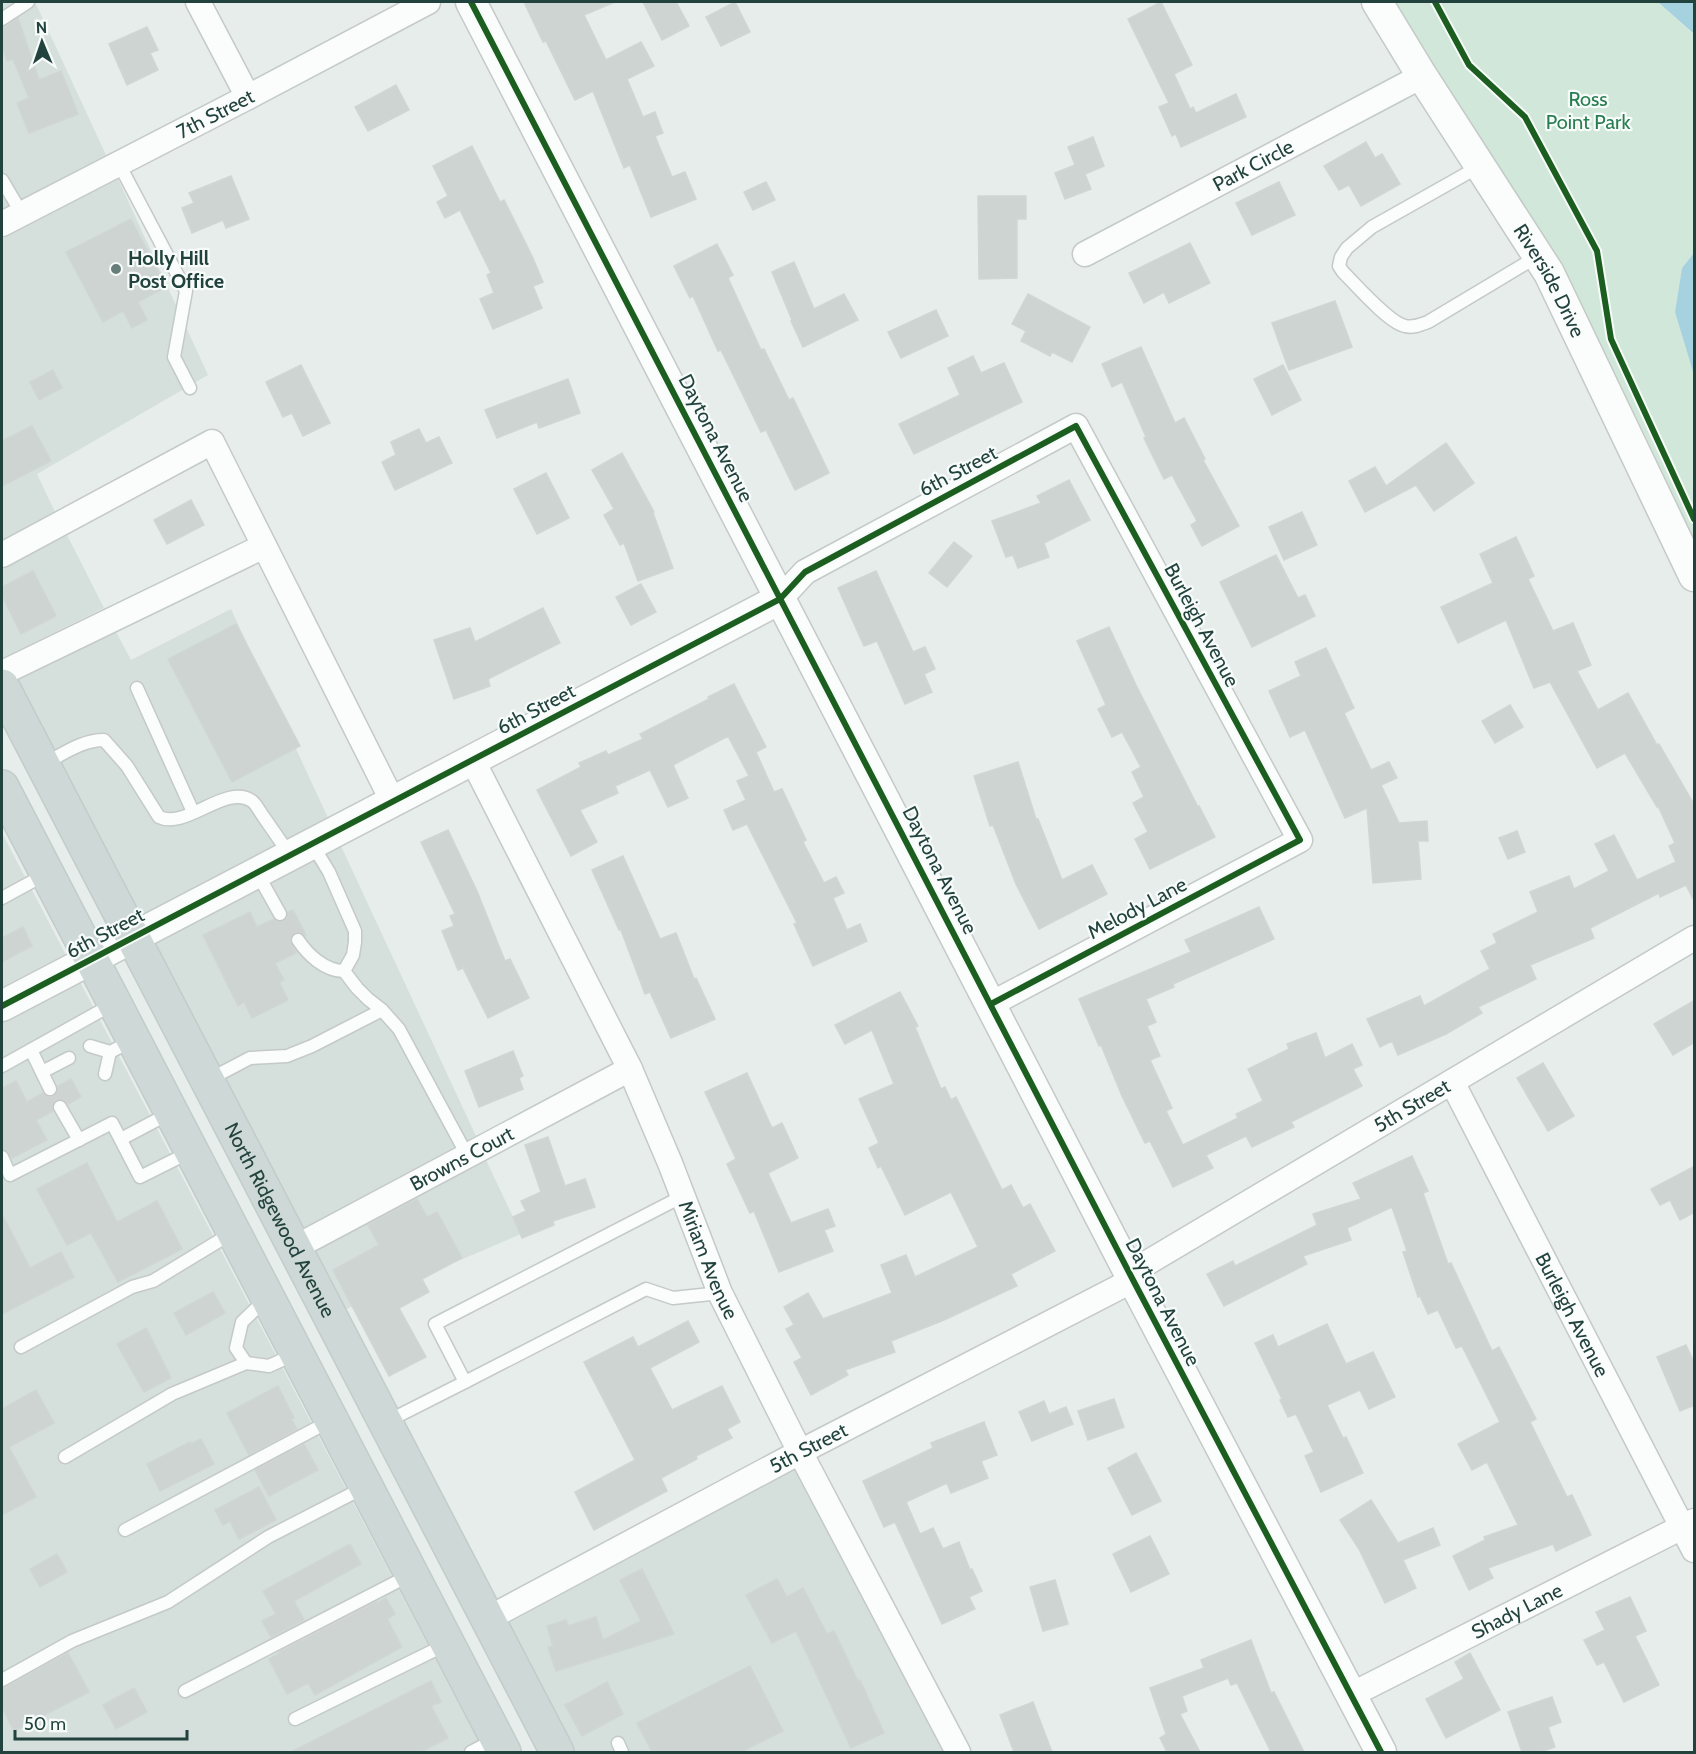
<svg xmlns="http://www.w3.org/2000/svg" width="1696" height="1754" viewBox="0 0 1696 1754" font-family="Cabin,sans-serif">
  <style>
    .built { fill: #d5dfdb }
    .green { fill: #d0e7d9 }
    .water { fill: #a6d1de }
    .building { fill: #ced4d2; stroke: #d0d6d4; stroke-width: 1.5 }
    .lines { fill: none; stroke-linecap: round; stroke-linejoin: round }
    .service-casing { stroke: #c4cac8; stroke-width: 15 }
    .minor-casing { stroke: #c4cac8; stroke-width: 27 }
    .tertiary-casing { stroke: #c4cac8; stroke-width: 33 }
    .primary-casing { stroke: #c2ccca; stroke-width: 36 }
    .service { stroke: #fbfcfc; stroke-width: 12 }
    .minor { stroke: #fbfcfc; stroke-width: 24 }
    .tertiary { stroke: #fbfcfc; stroke-width: 30 }
    .primary { stroke: #ced8d6; stroke-width: 33 }
    .cycleway-casing { stroke: #f7fbf9; stroke-width: 10 }
    .cycleway { stroke: #1b5e20; stroke-width: 6 }
    .poi-dot { fill: #677e7a; stroke: #f7fbf9; stroke-width: 2 }
    .labels { text-anchor: middle; stroke-width: 4.5; stroke-linejoin: round; paint-order: stroke }
    .park-label { font-size: 20px; fill: #297e50; stroke: #f7fbf9 }
    .street-label { font-size: 20px; fill: #22433d; stroke: #f7fbf9 }
    .poi-label { font-size: 20px; font-weight: bold; fill: #22433d; stroke: #f7fbf9; text-anchor: start }
  </style>
  <rect width="100%" height="100%" fill="#e7edeb"/>
  <g class="built">
    <polygon points="2,2 35,2 106,155 2,210"/>
    <polygon points="118,179 208,375 37,474 55,512 2,541 2,239"/>
    <polygon points="67,535 104,608 2,658 2,570"/>
    <polygon points="231,609 329,820 139,919 14,682 116,632 131,660"/>
    <polygon points="2,833 67,957 2,992"/>
    <polygon points="340,844 476,1136 301,1229 151,943"/>
    <polygon points="79,980 484,1752 2,1752 2,1021"/>
    <polygon points="486,1160 521,1234 344,1310 313,1252"/>
    <polygon points="795,1469 944,1752 571,1752 503,1625"/>
  </g>
  <polygon class="green" points="1394,2 1658,2 1694,35 1694,253 1682,268 1675,312 1694,375 1694,541 1642,429 1581,308 1528,216"/>
  <g class="water">
    <polygon points="1658,2 1694,2 1694,35 1694,34"/>
    <polygon points="1694,253 1694,375 1675,312 1682,268"/>
  </g>
  <g class="building">
    <polygon points="524,2 615,2 584,15 606,60 641,42 654,66 627,79 643,117 655,112 663,133 655,136 672,177 685,172 696,199 651,217 630,165 624,168 593,91 575,100 546,41 543,42"/>
    <polygon points="643,2 676,2 689,26 662,40"/>
    <polygon points="735,2 750,32 721,46 706,17"/>
    <polygon points="1161,2 1192,65 1174,74 1190,109 1193,107 1196,113 1236,94 1246,117 1181,147 1176,134 1172,136 1159,107 1169,103 1128,19"/>
    <polygon points="18,18 39,80 61,71 78,114 29,133 17,103 29,98 13,59 7,61 2,45 2,27 7,26"/>
    <polygon points="147,27 158,50 150,53 158,70 127,85 109,44"/>
    <polygon points="396,85 409,110 368,131 355,107"/>
    <polygon points="1093,137 1104,166 1085,174 1091,189 1065,199 1055,173 1075,165 1068,147"/>
    <polygon points="1366,142 1375,158 1382,154 1400,184 1361,206 1349,185 1339,190 1324,166"/>
    <polygon points="472,146 500,202 504,200 532,256 543,282 533,286 542,308 493,329 480,299 494,293 487,275 491,273 460,210 445,218 437,202 448,196 433,166"/>
    <polygon points="231,176 249,219 226,228 223,220 192,233 182,208 194,203 189,193"/>
    <polygon points="766,182 775,200 753,210 744,192"/>
    <polygon points="1279,182 1295,215 1252,235 1236,203"/>
    <polygon points="978,196 1026,196 1026,219 1017,219 1017,278 979,279"/>
    <polygon points="131,219 166,287 138,302 147,320 132,328 123,311 103,322 66,252"/>
    <polygon points="1190,243 1210,283 1169,303 1164,292 1144,303 1129,273"/>
    <polygon points="717,244 733,275 728,278 761,350 764,349 789,400 793,398 829,473 795,490 766,430 761,432 721,350 718,351 693,296 690,298 674,266"/>
    <polygon points="794,262 814,309 844,294 858,320 803,347 791,321 792,320 772,272"/>
    <polygon points="1028,294 1090,327 1072,362 1052,352 1050,356 1021,341 1026,331 1012,324"/>
    <polygon points="1335,301 1352,347 1289,370 1272,323"/>
    <polygon points="936,310 948,336 901,358 888,332"/>
    <polygon points="1141,347 1175,423 1184,418 1205,459 1203,460 1239,526 1202,546 1191,525 1197,521 1172,475 1164,479 1144,438 1146,437 1122,382 1112,387 1102,364"/>
    <polygon points="973,356 981,373 1004,363 1022,402 914,454 899,424 960,395 948,368"/>
    <polygon points="301,365 330,423 303,436 292,413 283,417 266,382"/>
    <polygon points="1283,365 1301,400 1272,415 1254,379"/>
    <polygon points="53,370 62,388 39,400 30,382"/>
    <polygon points="568,379 580,413 539,428 537,422 497,438 485,410"/>
    <polygon points="32,426 51,461 2,486 2,441"/>
    <polygon points="419,429 426,443 439,437 452,463 395,490 382,462 396,455 391,442"/>
    <polygon points="1446,443 1474,483 1434,511 1416,485 1365,512 1349,481 1375,467 1386,486"/>
    <polygon points="622,453 654,512 653,513 673,568 638,581 624,543 620,545 604,515 614,509 592,470"/>
    <polygon points="546,473 569,518 537,534 514,489"/>
    <polygon points="1069,480 1090,520 1044,543 1049,557 1018,568 1013,555 1006,557 992,521 1041,503 1037,496"/>
    <polygon points="191,500 204,525 167,544 154,520"/>
    <polygon points="1302,512 1317,545 1284,560 1269,527"/>
    <polygon points="1516,537 1534,576 1528,579 1553,631 1573,623 1591,665 1577,671 1598,710 1628,693 1657,745 1659,744 1695,806 1695,903 1686,885 1660,897 1659,893 1590,928 1594,938 1530,965 1536,979 1478,1007 1482,1013 1446,1034 1398,1055 1392,1041 1380,1047 1367,1019 1420,996 1424,1006 1490,969 1481,951 1497,943 1493,934 1538,912 1530,892 1569,876 1574,889 1609,871 1595,844 1614,835 1637,880 1676,862 1669,846 1675,843 1658,806 1657,807 1625,753 1597,768 1550,682 1534,688 1506,620 1458,643 1441,607 1493,583 1480,554"/>
    <polygon points="954,542 972,556 947,587 929,573"/>
    <polygon points="1276,555 1298,598 1305,595 1315,616 1252,647 1220,582"/>
    <polygon points="33,571 56,616 21,634 2,595 2,587"/>
    <polygon points="876,571 913,652 925,647 935,669 924,674 932,692 905,704 877,641 864,646 838,588"/>
    <polygon points="641,584 656,612 631,625 616,597"/>
    <polygon points="543,608 560,643 488,679 490,686 454,699 434,640 470,628 475,642"/>
    <polygon points="236,624 300,746 232,782 168,659"/>
    <polygon points="1109,627 1136,685 1198,807 1199,806 1215,837 1150,869 1135,839 1148,832 1133,803 1144,797 1132,772 1141,767 1122,732 1112,737 1098,709 1106,705 1077,641"/>
    <polygon points="1326,648 1354,708 1344,713 1371,770 1389,762 1397,778 1381,785 1399,823 1427,821 1428,841 1418,841 1421,879 1373,883 1367,808 1345,818 1305,730 1290,737 1269,691 1301,676 1295,662"/>
    <polygon points="734,684 766,747 756,752 774,792 782,789 806,840 803,842 824,883 836,877 844,893 833,898 847,930 860,924 867,941 813,966 794,924 797,923 747,824 733,830 724,810 746,800 737,781 749,776 728,736 673,765 688,798 668,807 650,770 615,786 618,793 580,810 597,842 571,856 537,790 581,767 579,763 606,751 608,755 643,739 640,734 709,699 708,697"/>
    <polygon points="1510,705 1523,727 1495,743 1482,721"/>
    <polygon points="1018,762 1036,819 1038,819 1062,880 1092,865 1107,894 1039,929 1016,884 993,825 990,826 974,776"/>
    <polygon points="448,830 477,891 505,961 510,959 529,998 488,1018 463,968 458,970 442,931 454,926 450,916 455,914 421,842"/>
    <polygon points="1517,831 1525,852 1508,859 1499,838"/>
    <polygon points="623,856 660,939 676,933 694,979 696,978 715,1019 671,1038 650,992 645,994 621,930 619,930 592,870"/>
    <polygon points="1259,907 1274,939 1173,984 1174,987 1146,999 1156,1022 1147,1026 1160,1056 1150,1060 1172,1108 1166,1111 1183,1145 1238,1118 1236,1114 1263,1101 1248,1069 1289,1049 1287,1044 1316,1033 1325,1058 1352,1044 1362,1065 1353,1069 1362,1086 1291,1122 1294,1127 1252,1147 1246,1136 1206,1155 1213,1168 1173,1187 1150,1141 1145,1143 1122,1096 1101,1045 1099,1046 1079,999 1191,952 1185,940"/>
    <polygon points="293,910 306,935 298,932 293,934 290,941 296,953 275,963 284,980 279,982 288,1000 252,1018 244,1002 238,1006 203,935 250,912 257,927 274,919 279,922 283,921 287,918 288,912"/>
    <polygon points="23,927 32,946 2,962 2,938"/>
    <polygon points="900,992 918,1026 915,1027 941,1089 945,1087 951,1100 956,1097 1002,1190 1011,1185 1023,1208 1030,1204 1055,1251 1011,1274 1017,1286 944,1320 891,1341 895,1352 845,1370 848,1375 811,1395 794,1362 802,1358 786,1329 794,1325 784,1307 808,1293 823,1319 892,1293 881,1265 906,1255 915,1277 978,1247 951,1192 905,1215 881,1166 878,1168 869,1148 879,1143 859,1099 894,1084 872,1030 845,1044 835,1025"/>
    <polygon points="1695,1000 1695,1042 1673,1055 1654,1024"/>
    <polygon points="513,1051 523,1076 519,1078 523,1089 479,1107 465,1071"/>
    <polygon points="1543,1063 1574,1116 1548,1131 1517,1078"/>
    <polygon points="747,1073 772,1128 782,1123 798,1158 768,1173 791,1223 828,1209 835,1226 824,1230 833,1251 779,1272 754,1211 750,1213 727,1164 736,1159 705,1092"/>
    <polygon points="71,1079 81,1097 68,1104 64,1100 55,1100 52,1106 53,1111 36,1120 47,1140 12,1158 7,1151 2,1149 2,1088 16,1081 27,1102 43,1093 49,1097 54,1096 58,1090 58,1086"/>
    <polygon points="548,1137 565,1186 585,1179 595,1207 553,1221 554,1225 522,1238 513,1217 526,1211 521,1201 541,1192 525,1145"/>
    <polygon points="1412,1156 1428,1191 1423,1193 1448,1264 1451,1263 1492,1351 1499,1347 1536,1419 1530,1422 1567,1497 1572,1495 1591,1535 1556,1551 1553,1544 1488,1568 1493,1578 1469,1590 1453,1556 1485,1540 1484,1537 1518,1525 1487,1462 1472,1470 1458,1444 1500,1422 1462,1346 1456,1348 1438,1310 1428,1314 1420,1296 1418,1297 1403,1252 1407,1251 1392,1207 1347,1228 1351,1240 1303,1256 1307,1264 1224,1306 1207,1274 1233,1261 1235,1266 1317,1225 1313,1214 1361,1199 1353,1183"/>
    <polygon points="87,1163 117,1222 157,1201 182,1249 118,1282 91,1233 67,1245 37,1189"/>
    <polygon points="1695,1166 1695,1212 1680,1220 1670,1200 1660,1205 1651,1189"/>
    <polygon points="417,1199 427,1217 437,1212 462,1258 422,1279 429,1292 399,1308 426,1357 389,1376 333,1270 379,1245 368,1225"/>
    <polygon points="2,1214 30,1268 61,1252 74,1277 2,1314"/>
    <polygon points="213,1292 225,1313 186,1335 174,1313"/>
    <polygon points="688,1321 699,1342 650,1368 672,1410 722,1386 740,1422 727,1429 732,1438 696,1456 697,1459 661,1478 667,1491 594,1530 575,1492 635,1460 584,1362 633,1337 638,1347"/>
    <polygon points="1327,1324 1346,1364 1373,1352 1395,1397 1369,1409 1360,1390 1327,1405 1343,1438 1346,1437 1363,1473 1321,1492 1305,1456 1314,1452 1296,1414 1288,1417 1280,1400 1282,1399 1255,1343 1273,1335 1278,1347"/>
    <polygon points="146,1328 171,1378 144,1392 117,1344"/>
    <polygon points="1686,1345 1695,1365 1695,1405 1680,1411 1657,1357"/>
    <polygon points="278,1386 294,1418 291,1419 297,1429 249,1455 227,1413"/>
    <polygon points="36,1390 54,1423 9,1447 36,1497 2,1515 2,1409"/>
    <polygon points="1114,1399 1124,1427 1088,1440 1078,1411"/>
    <polygon points="1044,1401 1049,1414 1066,1407 1073,1424 1032,1441 1019,1412"/>
    <polygon points="984,1422 997,1455 981,1461 988,1478 951,1493 947,1483 906,1502 920,1534 933,1528 943,1549 959,1542 970,1570 972,1569 982,1591 969,1597 975,1609 942,1624 895,1522 884,1527 863,1481 933,1448 931,1443"/>
    <polygon points="201,1439 214,1464 160,1491 147,1464 190,1442 191,1444"/>
    <polygon points="304,1444 318,1470 269,1496 255,1470"/>
    <polygon points="1136,1453 1161,1501 1132,1515 1108,1468"/>
    <polygon points="259,1487 276,1520 239,1539 230,1521 223,1525 215,1510"/>
    <polygon points="1371,1500 1398,1543 1433,1528 1440,1545 1403,1560 1416,1588 1385,1603 1359,1549 1340,1520"/>
    <polygon points="1150,1536 1169,1574 1131,1592 1113,1554"/>
    <polygon points="350,1544 361,1564 294,1601 304,1620 271,1637 262,1621 276,1614 263,1591"/>
    <polygon points="57,1554 67,1572 40,1587 30,1569"/>
    <polygon points="642,1569 674,1634 556,1671 548,1647 553,1646 547,1626 566,1620 568,1626 596,1617 603,1640 641,1621 620,1580"/>
    <polygon points="777,1579 787,1597 803,1588 827,1634 834,1631 858,1681 860,1680 884,1733 851,1748 796,1631 772,1643 746,1595"/>
    <polygon points="1055,1580 1068,1624 1043,1631 1030,1587"/>
    <polygon points="1630,1597 1646,1631 1635,1636 1659,1685 1624,1702 1604,1662 1597,1665 1584,1640 1605,1630 1596,1612"/>
    <polygon points="386,1598 395,1614 387,1619 402,1647 315,1695 308,1683 287,1694 269,1659 280,1653 279,1652 376,1602 377,1603"/>
    <polygon points="1251,1640 1271,1693 1274,1692 1304,1752 1271,1752 1237,1683 1231,1685 1228,1678 1182,1696 1187,1711 1180,1714 1200,1752 1167,1752 1160,1738 1166,1734 1150,1688 1204,1668 1201,1660"/>
    <polygon points="68,1653 89,1692 14,1731 2,1707 2,1688 6,1687"/>
    <polygon points="1470,1653 1500,1710 1446,1738 1426,1699 1464,1679 1455,1662"/>
    <polygon points="750,1666 783,1731 741,1752 652,1752 637,1723"/>
    <polygon points="431,1681 441,1702 431,1706 448,1738 421,1752 291,1752"/>
    <polygon points="607,1682 623,1714 582,1736 565,1705"/>
    <polygon points="134,1688 147,1712 116,1729 103,1705"/>
    <polygon points="1552,1697 1561,1722 1548,1727 1555,1747 1540,1752 1522,1752 1508,1712"/>
    <polygon points="1033,1702 1052,1752 1014,1752 1000,1715"/>
  </g>
  <g class="lines">
    <g class="service-casing">
      <g id="service">
        <polyline points="2,19 28,2"/>
        <polyline points="119,164 186,291 174,357 190,388"/>
        <path d="M1480,166L1372,227L1347,248L1341,257L1339,266L1343,272C1356,285 1389,323 1405,326C1413,328 1420,325 1428,322L1538,256"/>
        <polyline points="2,180 22,214"/>
        <polyline points="137,688 193,812"/>
        <path d="M44,764C63,754 82,740 104,740L127,766L159,817C186,830 226,783 252,801C256,804 260,812 263,816C272,829 281,842 290,855"/>
        <polyline points="312,844 329,872 355,931 355,942 353,955 344,971 357,988 368,999 382,1010 399,1029 467,1155"/>
        <polyline points="257,873 280,914"/>
        <polyline points="2,898 46,874"/>
        <path d="M298,940C308,955 325,971 344,971"/>
        <polyline points="90,1046 110,1052 132,1041"/>
        <polyline points="31,1050 50,1089"/>
        <polyline points="2,1066 113,1004"/>
        <polyline points="42,1072 69,1058"/>
        <polyline points="105,1074 110,1052"/>
        <polyline points="208,1080 250,1058 287,1056 312,1046 382,1010"/>
        <polyline points="60,1107 79,1140"/>
        <polyline points="121,1139 170,1113"/>
        <polyline points="2,1157 10,1175 112,1123 140,1177 190,1152"/>
        <polyline points="21,1347 132,1287 153,1281 232,1233"/>
        <polyline points="246,1363 236,1348 242,1322 267,1298"/>
        <polyline points="465,1382 646,1289 673,1298 720,1293"/>
        <polyline points="388,1421 465,1382 435,1324 683,1196"/>
        <polyline points="65,1457 172,1394 246,1363 269,1366 295,1354"/>
        <polyline points="125,1530 330,1421"/>
        <polyline points="2,1680 72,1641 168,1602 268,1537 365,1487"/>
        <polyline points="185,1691 410,1575"/>
        <polyline points="295,1719 447,1644"/>
        <polyline points="618,1743 622,1752"/>
        <polyline points="471,1752 496,1739"/>
      </g>
    </g>
    <g class="minor-casing">
      <g id="minor">
        <polyline points="198,2 248,97"/>
        <path id="s1" d="M2,224L248,97L428,2"/>
        <path id="s2" d="M1085,254L1422,76"/>
        <polyline points="2,555 212,442 393,802"/>
        <polyline points="780,599 805,572 1076,426 1300,840 991,1004"/>
        <polyline points="2,673 264,546"/>
        <path id="s3" d="M473,761L630,1069L670,1163L720,1293L800,1452L958,1752"/>
        <path id="s4" d="M1452,1082L1694,1550"/>
        <path id="s5" d="M294,1248L630,1069"/>
        <path id="s6" d="M1130,1273L1694,938"/>
        <path id="s7" d="M487,1619L800,1452L1133,1280"/>
        <path id="s8" d="M1351,1695L1694,1521"/>
      </g>
    </g>
    <g class="tertiary-casing">
      <g id="tertiary">
        <polyline points="471,2 1133,1280 1381,1752"/>
        <path id="s9" d="M1377,2L1422,76L1549,273L1694,576"/>
        <polyline points="2,1006 780,599"/>
      </g>
    </g>
    <g class="primary-casing">
      <g id="primary">
        <path id="s10" d="M2,686L557,1752"/>
        <polyline points="2,787 504,1752"/>
      </g>
    </g>
    <use href="#service" class="service"/>
    <use href="#minor" class="minor"/>
    <use href="#tertiary" class="tertiary"/>
    <use href="#primary" class="primary"/>
    <g class="cycleway-casing">
      <g id="cycleway">
        <polyline points="471,2 1133,1280 1381,1752"/>
        <polyline points="1435,2 1469,65 1525,117 1597,251 1611,339 1694,519"/>
        <polyline points="2,1006 780,599 805,572 1076,426 1300,840 991,1004"/>
      </g>
    </g>
    <use href="#cycleway" class="cycleway"/>
  </g>
  <circle class="poi-dot" cx="116" cy="269" r="6"/>
  <g class="labels">
    <g class="park-label">
      <text x="1588" y="106">Ross<tspan x="1588" dy="23">Point Park</tspan></text>
    </g>
    <g class="street-label">
      <text dy="7" stroke="none"><textPath href="#s1" startOffset="240">7th Street</textPath></text>
      <text dy="7" stroke="none"><textPath href="#s2" startOffset="190">Park Circle</textPath></text>
      <text dy="7" stroke="none"><textPath href="#s9" startOffset="328">Riverside Drive</textPath></text>
      <text transform="translate(716 438) rotate(63)" y="7">Daytona Avenue</text>
      <text transform="translate(958 471) rotate(-28)" y="7">6th Street</text>
      <text transform="translate(1202 625) rotate(62)" y="7">Burleigh Avenue</text>
      <text transform="translate(536 709) rotate(-28)" y="7">6th Street</text>
      <text transform="translate(940 870) rotate(63)" y="7">Daytona Avenue</text>
      <text transform="translate(1137 908) rotate(-28)" y="7">Melody Lane</text>
      <text transform="translate(105 933) rotate(-28)" y="7">6th Street</text>
      <text dy="7" stroke="none"><textPath href="#s6" startOffset="328">5th Street</textPath></text>
      <text dy="7" stroke="none"><textPath href="#s5" startOffset="190">Browns Court</textPath></text>
      <text dy="7" stroke="none"><textPath href="#s10" startOffset="602">North Ridgewood Avenue</textPath></text>
      <text dy="7" stroke="none"><textPath href="#s3" startOffset="552">Miriam Avenue</textPath></text>
      <text transform="translate(1163 1302) rotate(63)" y="7">Daytona Avenue</text>
      <text dy="7" stroke="none"><textPath href="#s4" startOffset="262">Burleigh Avenue</textPath></text>
      <text dy="7" stroke="none"><textPath href="#s7" startOffset="364">5th Street</textPath></text>
      <text dy="7" stroke="none"><textPath href="#s8" startOffset="186">Shady Lane</textPath></text>
    </g>
    <g class="poi-label">
      <text x="128" y="265">Holly Hill<tspan x="128" dy="23">Post Office</tspan></text>
    </g>
  </g>
  <rect width="1696" height="1754" fill="none" stroke="#22433d" stroke-width="6"/>
  <g transform="translate(42 42) rotate(358)" stroke="#f7fbf9" stroke-width="4.5" paint-order="stroke">
  <path d="M0-4.5L10 22L0 15L-10 22Z" fill="#22433d"/>
  <text y="-9" font-size="16" font-weight="bold" text-anchor="middle" fill="#22433d">N</text>
  </g>
  <path d="M15 1730v9h172v-9" fill="none" stroke="#22433d" stroke-width="3"/>
  <text x="24" y="1730" font-size="18" fill="#22433d" stroke="#f7fbf9" stroke-width="4.5" paint-order="stroke">50 m</text>
</svg>
